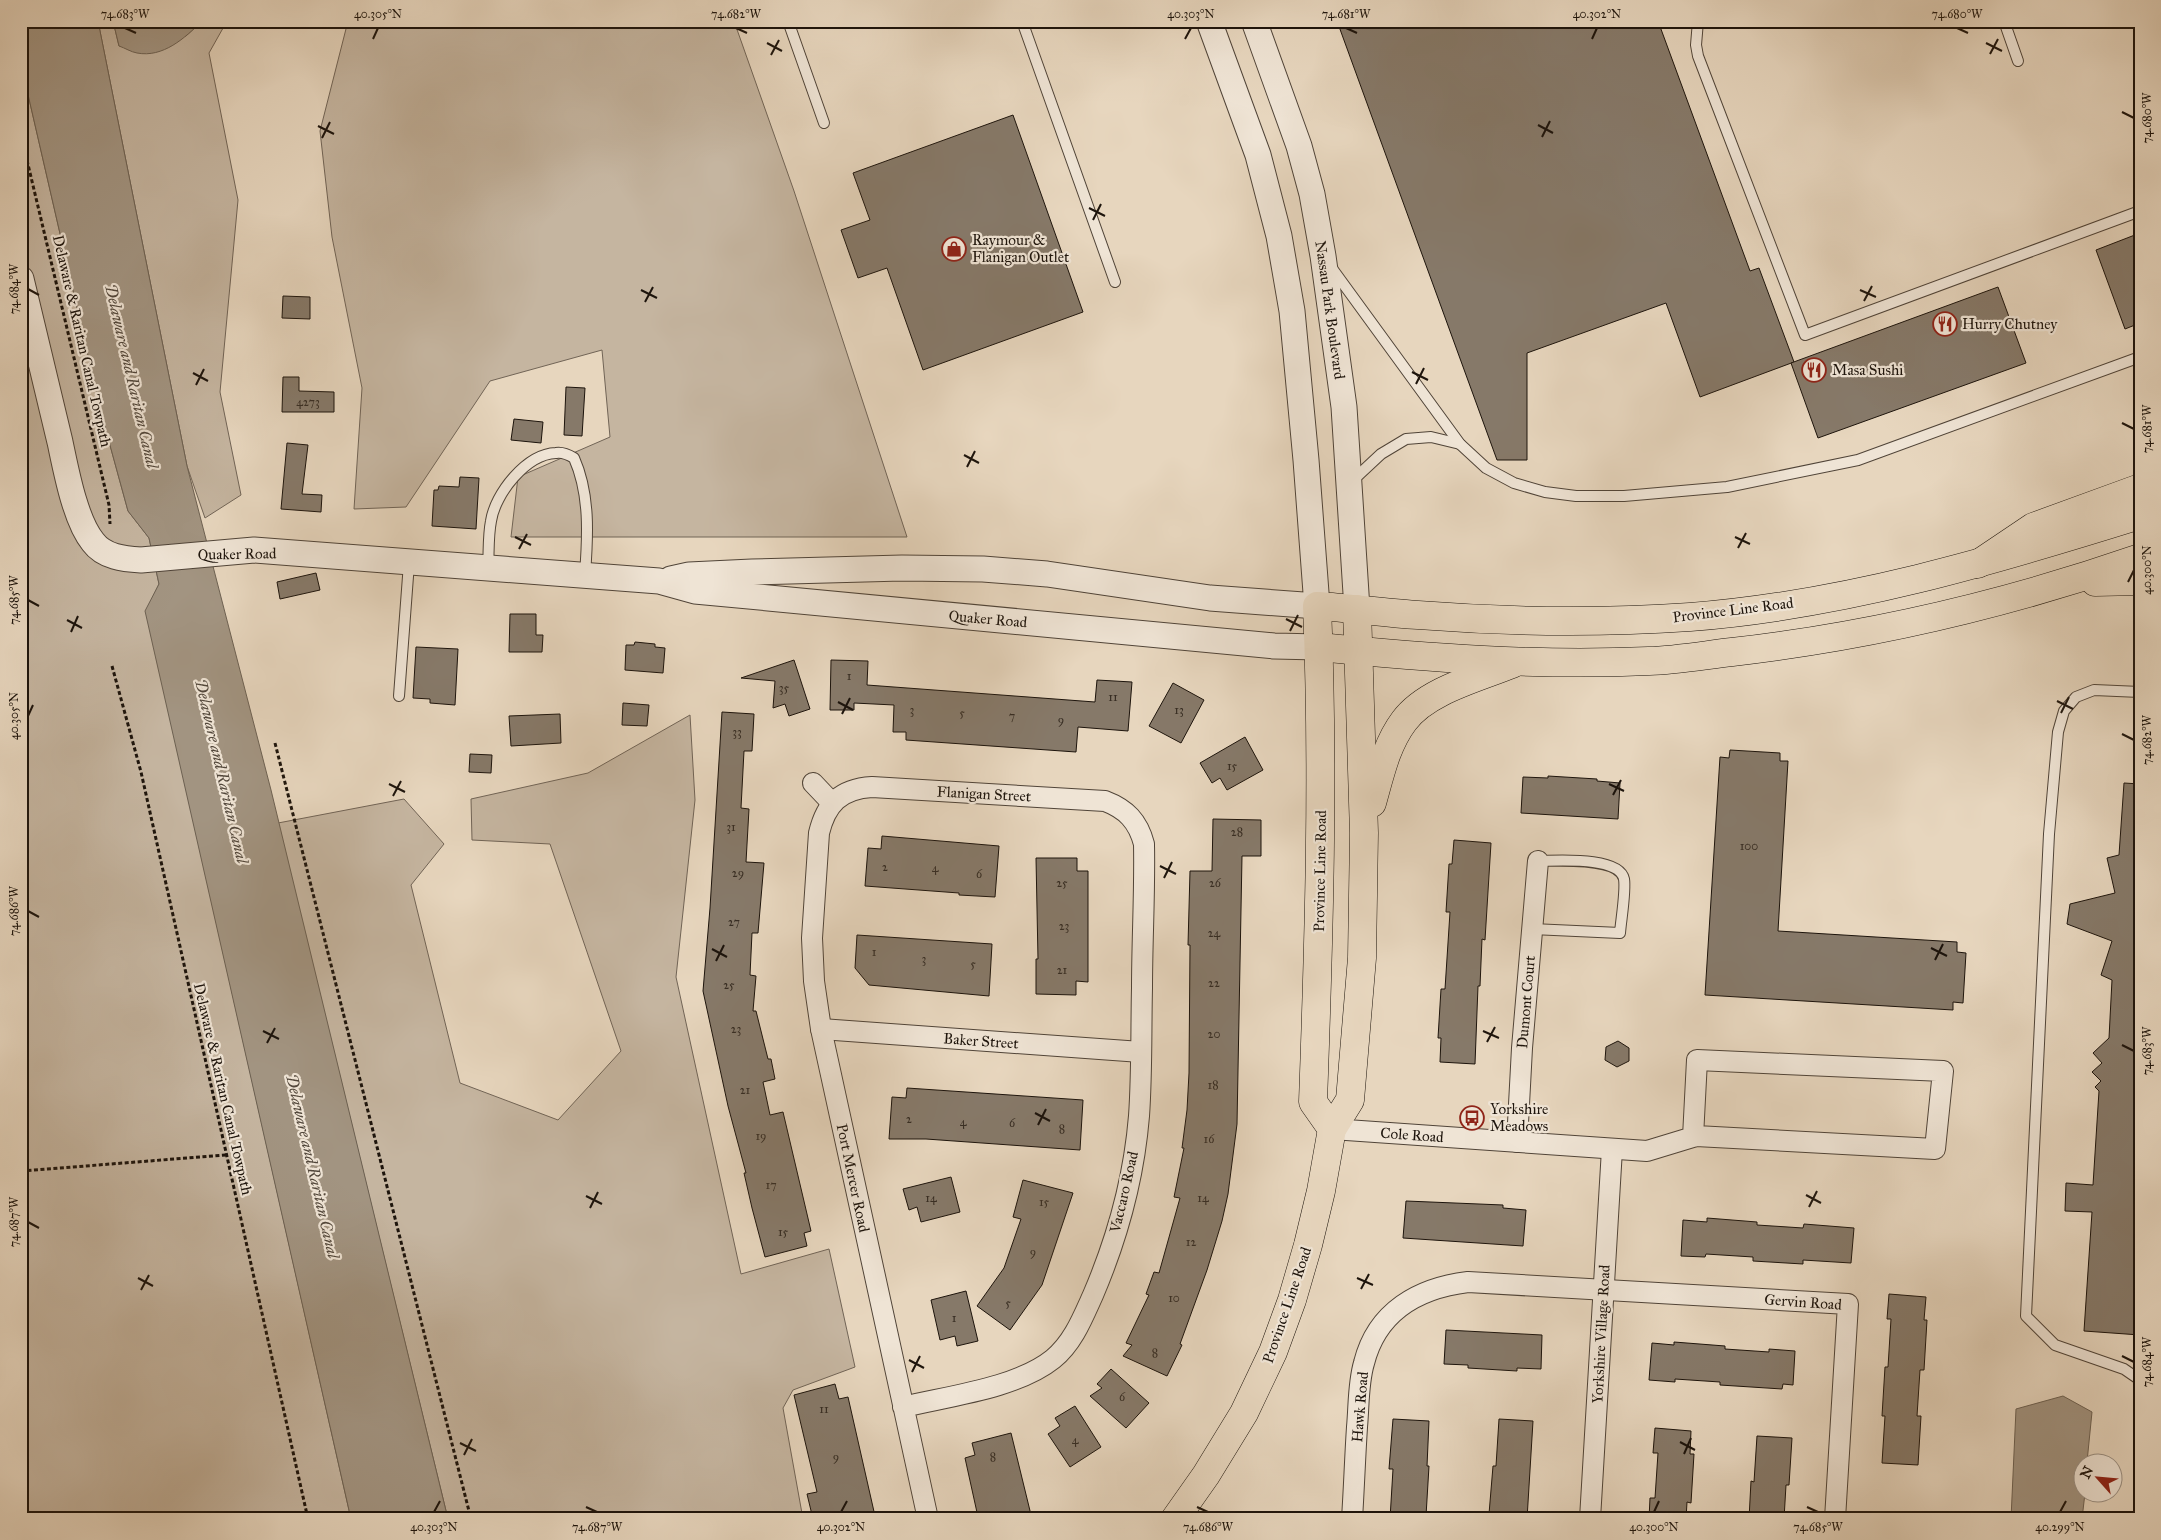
<svg xmlns="http://www.w3.org/2000/svg" width="2161" height="1540" viewBox="0 0 2161 1540" font-family="'IM FELL Great Primer',serif">
  <style>
    .green { fill: #c5b5a0; stroke: #716456 }
    .water { fill: #a29481; stroke: #6d6152 }
    .building { fill: #867969; stroke: #1d140c }
    .lines { fill: none; stroke-linecap: round; stroke-linejoin: round }
    .service-casing { stroke: #504438; stroke-width: 12 }
    .minor-casing { stroke: #504438; stroke-width: 22 }
    .tertiary-casing { stroke: #504438; stroke-width: 27 }
    .primary-casing { stroke: #1d140c; stroke-width: 29 }
    .trunk-casing { stroke: #1d140c; stroke-width: 29 }
    .path { stroke: #1d140c; stroke-width: 3; stroke-dasharray: 4 2.5; stroke-linecap: butt }
    .service { stroke: #efe4d5; stroke-width: 10 }
    .minor { stroke: #efe4d5; stroke-width: 20 }
    .tertiary { stroke: #efe4d5; stroke-width: 25 }
    .primary { stroke: #e7d6be; stroke-width: 28 }
    .trunk { stroke: #e7d6be; stroke-width: 28 }
    .ticks { fill: none; stroke: #1d140c; stroke-width: 2 }
    .labels { text-anchor: middle; stroke-width: 4.5; stroke-linejoin: round; paint-order: stroke }
    .number-label { font-size: 12px; fill: #372d23 }
    .poi-label { font-size: 15px; fill: #1d140c; stroke: #efe4d5; text-anchor: start }
    .street-label { font-size: 15px; fill: #1d140c; stroke: #efe4d5 }
    .water-label { font-size: 16px; font-style: italic; fill: #52473b; stroke: #efe4d5 }
    .neatline { fill: none; stroke: #1d140c; stroke-width: 2 }
    .ticks-label { font-size: 12px; text-anchor: middle; fill: #1d140c }
  </style>
  <rect width="100%" height="100%" fill="#e7d6be"/>
  <filter id="stains"><feTurbulence type="fractalNoise" baseFrequency=".004" numOctaves="4"/><feColorMatrix values="0 0 0 0 .2 0 0 0 0 .09 0 0 0 0 .02 0 0 0 .5 -.17"/></filter>
  <radialGradient id="worn" r=".72"><stop offset=".6" stop-color="#630" stop-opacity="0"/><stop offset="1" stop-color="#630" stop-opacity=".3"/></radialGradient>
  <g class="green">
    <polygon points="98,21 113,21 119,46 186,36 202,21 227,21 209,53 238,200 220,392 241,495 205,518 187,466"/>
    <polygon points="348,21 734,21 794,191 907,537 511,537 518,477 610,437 602,350 490,381 406,507 354,509 362,388 332,237 320,131"/>
    <polygon points="21,64 102,416 128,511 149,538 159,584 146,611 351,1519 21,1519"/>
    <polygon points="690,715 695,800 676,977 741,1274 829,1249 855,1367 793,1390 783,1408 803,1519 448,1519 278,823 404,799 444,844 411,885 460,1083 558,1120 621,1051 550,844 472,840 471,799 588,773"/>
  </g>
  <g class="water">
    <polygon points="21,21 98,21 187,466 271,790 448,1519 351,1519 145,611 159,584 149,538 128,511 102,416 21,64"/>
    <path d="M113,21H202C185,38 163,58 137,53C131,52 125,48 119,46Z"/>
    <polygon points="2063,1396 2092,1412 2087,1462 2084,1462 2085,1493 2082,1519 2011,1519 2016,1409"/>
  </g>
  <g class="building">
    <polygon points="1337,21 1658,21 1750,271 1759,268 1794,362 1700,397 1666,303 1527,353 1527,460 1497,460"/>
    <polygon points="1013,115 1083,312 923,370 887,268 858,278 841,230 870,220 853,173"/>
    <polygon points="2140,233 2140,323 2125,329 2096,250"/>
    <polygon points="1998,287 2026,363 1818,438 1791,363"/>
    <polygon points="283,296 310,297 310,319 282,318"/>
    <polygon points="283,377 299,377 299,391 334,392 334,412 282,412"/>
    <polygon points="566,387 585,388 582,436 564,435"/>
    <polygon points="514,419 543,422 541,443 511,440"/>
    <polygon points="287,443 308,445 302,494 322,495 321,512 281,509"/>
    <polygon points="460,477 479,478 476,529 432,526 434,490 438,490 439,486 459,487"/>
    <polygon points="316,573 320,590 280,599 277,582"/>
    <polygon points="510,614 536,614 536,635 543,635 542,652 509,652"/>
    <polygon points="635,642 655,644 655,647 665,648 663,673 625,670 626,645 634,645"/>
    <polygon points="416,647 458,649 455,705 430,703 430,699 413,698"/>
    <polygon points="794,660 810,709 789,716 785,704 773,708 775,681 741,678"/>
    <polygon points="831,660 868,661 867,685 1095,702 1097,680 1132,682 1128,731 1078,727 1076,752 906,740 906,732 893,732 894,705 854,703 854,710 830,710"/>
    <polygon points="1173,683 1204,700 1181,743 1149,726"/>
    <polygon points="623,703 649,705 647,726 622,725"/>
    <polygon points="722,712 754,714 752,751 744,751 741,808 749,809 746,862 764,863 758,933 752,933 750,975 756,976 753,1011 756,1011 768,1059 771,1059 775,1079 763,1082 770,1115 783,1112 811,1231 804,1233 807,1246 765,1257 752,1208 744,1173 746,1173 728,1106 703,991 710,908"/>
    <polygon points="560,714 561,743 511,746 509,716"/>
    <polygon points="1245,737 1263,770 1227,790 1220,778 1212,783 1200,763"/>
    <polygon points="1730,750 1780,753 1780,761 1788,761 1778,931 1957,942 1957,952 1966,953 1963,1003 1953,1002 1953,1010 1705,995 1720,757 1729,758"/>
    <polygon points="470,754 492,755 491,773 469,772"/>
    <polygon points="1548,776 1597,779 1597,781 1620,783 1618,819 1521,813 1523,777 1548,778"/>
    <polygon points="2124,783 2140,784 2140,1335 2084,1331 2092,1212 2065,1211 2066,1183 2093,1185 2099,1091 2095,1087 2101,1081 2092,1072 2102,1063 2093,1053 2109,1038 2112,980 2101,975 2112,941 2067,924 2070,904 2115,893 2107,858 2119,855"/>
    <polygon points="1213,819 1261,820 1261,856 1242,856 1237,1124 1228,1194 1222,1221 1207,1270 1180,1344 1182,1345 1167,1376 1123,1356 1132,1345 1126,1343 1149,1295 1146,1294 1154,1272 1159,1273 1180,1198 1174,1197 1184,1148 1182,1148 1187,1110 1189,1073 1190,945 1188,945 1190,871 1212,871"/>
    <polygon points="882,836 999,846 995,897 959,895 959,893 865,886 868,848 881,849"/>
    <polygon points="1454,840 1491,843 1485,940 1482,939 1480,986 1478,986 1475,1064 1440,1062 1441,1038 1438,1038 1441,989 1445,989 1450,912 1446,912 1449,864 1452,864"/>
    <polygon points="1036,858 1077,858 1077,871 1088,871 1088,982 1076,981 1076,995 1036,994 1036,959 1038,959"/>
    <polygon points="857,935 992,944 989,996 869,985 855,968"/>
    <polygon points="1618,1041 1629,1048 1629,1061 1617,1067 1605,1060 1606,1047"/>
    <polygon points="907,1088 1083,1100 1080,1150 926,1139 889,1139 892,1097 906,1098"/>
    <polygon points="951,1177 960,1212 921,1222 917,1207 909,1210 903,1189"/>
    <polygon points="1023,1180 1073,1193 1042,1285 1010,1330 977,1306 1004,1268 1021,1219 1013,1217"/>
    <polygon points="1406,1201 1503,1205 1503,1208 1526,1210 1523,1246 1403,1238"/>
    <polygon points="1707,1218 1757,1222 1757,1225 1803,1228 1804,1224 1854,1228 1851,1263 1803,1260 1803,1264 1753,1261 1753,1257 1706,1254 1705,1257 1681,1256 1683,1220 1707,1222"/>
    <polygon points="966,1291 978,1341 957,1346 955,1336 940,1340 931,1300"/>
    <polygon points="1889,1294 1926,1297 1924,1320 1927,1320 1924,1370 1920,1370 1917,1416 1921,1416 1918,1465 1882,1463 1885,1416 1882,1416 1885,1367 1888,1367 1891,1319 1887,1319"/>
    <polygon points="1446,1330 1542,1335 1541,1369 1517,1368 1517,1371 1468,1368 1468,1365 1444,1364"/>
    <polygon points="1674,1342 1725,1346 1725,1349 1769,1352 1769,1349 1795,1351 1793,1385 1783,1384 1782,1389 1720,1385 1720,1382 1675,1379 1675,1382 1649,1380 1652,1343 1674,1345"/>
    <polygon points="1111,1369 1149,1403 1126,1428 1090,1396 1102,1388 1097,1384"/>
    <polygon points="835,1384 839,1399 848,1397 875,1516 864,1519 813,1519 807,1494 817,1492 794,1395"/>
    <polygon points="1075,1406 1101,1447 1070,1467 1048,1434 1060,1426 1055,1418"/>
    <polygon points="1393,1419 1429,1421 1427,1466 1429,1466 1426,1516 1424,1519 1390,1519 1393,1469 1389,1469"/>
    <polygon points="1499,1419 1533,1421 1527,1519 1492,1519 1492,1514 1489,1514 1493,1466 1496,1466"/>
    <polygon points="1655,1428 1691,1431 1690,1454 1694,1454 1691,1503 1687,1502 1686,1519 1649,1519 1650,1498 1655,1498 1658,1453 1653,1453"/>
    <polygon points="1011,1433 1032,1519 990,1519 989,1514 978,1517 965,1458 975,1455 972,1443"/>
    <polygon points="1757,1436 1792,1438 1789,1485 1786,1485 1784,1519 1749,1519 1751,1481 1754,1482"/>
  </g>
  <g class="lines">
    <g class="service-casing">
      <g id="service">
        <polyline points="788,21 824,123"/>
        <polyline points="1022,21 1115,282"/>
        <polyline points="1698,21 1696,45 1698,56 1805,335 2140,211"/>
        <polyline points="2004,21 2018,61"/>
        <polyline points="1331,267 1460,444 1486,468 1514,483 1545,492 1576,496 1624,496 1727,487 1858,460 2140,357"/>
        <polyline points="1351,482 1381,454 1406,439 1431,437 1460,444"/>
        <path d="M488,568C489,552 488,536 491,521C495,494 526,454 556,453C562,452 569,455 574,458C590,494 588,535 585,574"/>
        <polyline points="2140,692 2094,690 2076,697 2064,711 2058,732 2049,834 2026,1316 2055,1345 2124,1369 2140,1380"/>
        <polyline points="399,696 409,563"/>
        <path d="M1532,929L1620,933C1621,920 1626,891 1624,879C1619,856 1557,861 1538,861"/>
      </g>
    </g>
    <g class="minor-casing">
      <g id="minor">
        <polyline points="813,783 832,803"/>
        <polyline points="821,1029 1141,1052"/>
        <polyline points="1332,1129 1647,1151 1693,1137 1696,1136 1935,1149 1943,1071 1697,1060 1693,1137"/>
        <polyline points="1517,1142 1522,1048 1538,861"/>
        <path d="M903,1407C949,1396 1017,1388 1053,1359C1073,1343 1083,1317 1093,1295C1117,1239 1134,1177 1139,1116C1142,1074 1141,1030 1142,988C1142,940 1145,892 1144,844C1138,821 1126,809 1105,801L872,787C840,789 826,804 819,833L812,938L814,981L821,1029L928,1519"/>
        <path d="M1352,1519C1354,1488 1355,1458 1357,1427C1359,1406 1358,1383 1364,1363C1377,1311 1419,1288 1468,1282L1848,1304L1835,1519"/>
        <polyline points="1590,1519 1612,1149"/>
      </g>
    </g>
    <g class="tertiary-casing">
      <g id="tertiary">
        <polyline points="1254,21 1299,146 1312,194 1323,256 1344,407 1357,609"/>
        <path d="M21,279C34,334 47,388 60,442C66,470 75,520 93,542C104,557 124,559 141,560L254,550L659,581L695,591L1274,646L1319,647"/>
        <polyline points="671,579 689,575 752,572 902,568 983,569 1047,574 1210,598 1317,606 1306,460 1292,311 1279,236 1258,155 1209,21"/>
      </g>
    </g>
    <g class="primary-casing">
      <g id="primary">
        <polyline points="2095,582 2140,581"/>
        <path d="M1319,647C1428,658 1539,666 1649,661C1677,660 1705,655 1732,652C1872,636 2007,604 2140,558"/>
        <path d="M1372,803C1380,775 1386,745 1404,721C1426,691 1477,678 1512,664"/>
        <path d="M1332,1129L1313,1102C1319,936 1324,771 1317,606C1351,608 1384,613 1418,615C1508,622 1600,623 1690,617C1845,605 1993,561 2140,515"/>
        <polyline points="1175,1519 1206,1475 1244,1413 1273,1352 1292,1300 1308,1245 1321,1191 1332,1129 1350,1100 1362,958 1364,833 1357,609"/>
      </g>
    </g>
    <g class="trunk-casing">
      <polyline id="trunk" points="1978,564 2033,527 2140,488"/>
    </g>
    <g class="path">
      <polyline points="21,135 109,505 110,524"/>
      <polyline points="112,666 141,772 308,1519"/>
      <polyline points="275,743 471,1519"/>
      <polyline points="21,1171 226,1155"/>
    </g>
    <use href="#service" class="service"/>
    <use href="#minor" class="minor"/>
    <use href="#tertiary" class="tertiary"/>
    <use href="#primary" class="primary"/>
    <use href="#trunk" class="trunk"/>
  </g>
  <path class="ticks" d="M125,28L136,33M736,28L747,33M1346,28L1357,33M1957,28L1968,33M373,39L378,28M1185,39L1191,28M1592,39L1597,28M767,43L782,51M1986,43L2002,51M1990,54L1998,39M771,55L779,40M2122,112L2134,118M1538,125L1553,133M318,126L334,134M1542,137L1550,121M322,138L330,122M1089,208L1105,216M1093,220L1101,204M28,289L39,295M641,290L657,298M1860,290L1876,297M1864,301L1872,286M645,302L653,287M1412,372L1428,380M193,373L208,381M1416,384L1424,368M196,385L204,369M2122,423L2134,429M964,455L979,463M967,467L975,451M515,537L531,545M1735,537L1750,544M1738,548L1746,533M519,549L527,534M2128,582L2134,570M28,600L39,606M1286,619L1302,627M67,620L82,628M1290,631L1298,615M71,632L78,616M2057,701L2073,709M838,702L853,710M2061,713L2069,697M842,714L850,698M28,716L33,705M2122,734L2134,740M389,784L405,792M1609,784L1624,791M1613,795L1621,780M393,796L401,781M1160,866L1176,874M1164,878L1172,862M28,911L39,917M1931,948L1947,956M712,949L727,957M1935,960L1943,944M716,961L724,945M263,1031L279,1039M1483,1031L1499,1038M1487,1042L1495,1027M267,1043L275,1028M2122,1045L2134,1051M1035,1113L1050,1121M1038,1125L1046,1109M1806,1195L1821,1203M586,1196L602,1204M1809,1207L1817,1191M590,1208L598,1192M28,1222L39,1228M138,1278L153,1286M1357,1278L1373,1285M1361,1289L1369,1274M141,1290L149,1275M2122,1356L2134,1362M909,1360L924,1368M912,1372L920,1356M1680,1442L1695,1450M460,1443L476,1451M1684,1454L1691,1438M464,1455L472,1439M586,1507L597,1512M1197,1507L1208,1512M1807,1507L1818,1512M434,1512L440,1501M841,1512L847,1501M1654,1512L1659,1501M2060,1512L2066,1501"/>
  <defs>
    <g id="shop-ring" transform="scale(1.25)"><circle r="9.5" fill="#efe4d5" stroke="#8f2418" stroke-width="1.5"/><path d="M-5-2.5h2.3a2.7 3.5 0 0 1 5.4 0H5L5.5 6h-11ZM-1.5-2.5h3a1.5 2.3 0 0 0-3 0Z" fill="#8f2418"/></g>
    <g id="restaurant-ring" transform="scale(1.25)"><circle r="9.5" fill="#efe4d5" stroke="#8f2418" stroke-width="1.5"/><path d="M-5-6h1v4h1v-4h1v4h1v-4h1v5L-1.5 .5V6h-2V.5L-5-1ZM5-6V6H3V1.5H1.5Q1.5-4 5-6Z" fill="#8f2418"/></g>
    <g id="bus-ring" transform="scale(1.25)"><circle r="9.5" fill="#efe4d5" stroke="#8f2418" stroke-width="1.5"/><path d="M-5-6H5V4H4V6H2V4H-2V6H-4V4H-5ZM-3.5-4V0h7V-4ZM-3.5 1.2v1.5H-2V1.2ZM2 1.2v1.5H3.5V1.2Z" fill="#8f2418"/></g>
  </defs>
  <g fill-rule="evenodd">
    <use href="#shop-ring" x="954" y="249"/>
    <use href="#restaurant-ring" x="1945" y="324"/>
    <use href="#restaurant-ring" x="1814" y="370"/>
    <use href="#bus-ring" x="1472" y="1118"/>
  </g>
  <g class="labels">
    <g class="number-label">
      <text x="308" y="406">4273</text>
      <text x="849" y="680">1</text>
      <text x="784" y="692">35</text>
      <text x="1113" y="701">11</text>
      <text x="912" y="714">3</text>
      <text x="1179" y="714">13</text>
      <text x="962" y="717">5</text>
      <text x="1012" y="720">7</text>
      <text x="1061" y="724">9</text>
      <text x="737" y="736">33</text>
      <text x="1232" y="770">15</text>
      <text x="731" y="831">31</text>
      <text x="1237" y="836">28</text>
      <text x="1749" y="850">100</text>
      <text x="885" y="871">2</text>
      <text x="935" y="872">4</text>
      <text x="738" y="877">29</text>
      <text x="979" y="878">6</text>
      <text x="1062" y="887">25</text>
      <text x="1215" y="887">26</text>
      <text x="734" y="926">27</text>
      <text x="1064" y="930">23</text>
      <text x="1214" y="937">24</text>
      <text x="874" y="956">1</text>
      <text x="924" y="963">3</text>
      <text x="973" y="968">5</text>
      <text x="1062" y="974">21</text>
      <text x="1214" y="987">22</text>
      <text x="729" y="989">25</text>
      <text x="736" y="1033">23</text>
      <text x="1214" y="1038">20</text>
      <text x="1213" y="1089">18</text>
      <text x="745" y="1094">21</text>
      <text x="909" y="1123">2</text>
      <text x="963" y="1126">4</text>
      <text x="1012" y="1127">6</text>
      <text x="1062" y="1133">8</text>
      <text x="761" y="1140">19</text>
      <text x="1209" y="1143">16</text>
      <text x="771" y="1189">17</text>
      <text x="931" y="1202">14</text>
      <text x="1203" y="1202">14</text>
      <text x="1044" y="1206">15</text>
      <text x="783" y="1236">15</text>
      <text x="1191" y="1246">12</text>
      <text x="1033" y="1256">9</text>
      <text x="1174" y="1302">10</text>
      <text x="1008" y="1307">5</text>
      <text x="954" y="1322">1</text>
      <text x="1155" y="1357">8</text>
      <text x="1122" y="1401">6</text>
      <text x="824" y="1413">11</text>
      <text x="1075" y="1444">4</text>
      <text x="836" y="1461">9</text>
      <text x="993" y="1461">8</text>
    </g>
    <g class="poi-label">
      <text x="972" y="245">Raymour &amp;<tspan x="972" dy="17">Flanigan Outlet</tspan></text>
      <text x="1962" y="329">Hurry Chutney</text>
      <text x="1832" y="375">Masa Sushi</text>
      <text x="1490" y="1114">Yorkshire<tspan x="1490" dy="17">Meadows</tspan></text>
    </g>
    <g class="street-label">
      <text transform="translate(1330 310) rotate(82)" y="5">Nassau Park Boulevard</text>
      <text transform="translate(82 341) rotate(77)" y="5">Delaware &amp; Raritan Canal Towpath</text>
      <text transform="translate(237 554) rotate(-1)" y="5">Quaker Road</text>
      <text transform="translate(1733 610) rotate(-7)" y="5">Province Line Road</text>
      <text transform="translate(988 619) rotate(5)" y="5">Quaker Road</text>
      <text transform="translate(984 794) rotate(3)" y="5">Flanigan Street</text>
      <text transform="translate(1320 871) rotate(-89)" y="5">Province Line Road</text>
      <text transform="translate(1526 1002) rotate(-85)" y="5">Dumont Court</text>
      <text transform="translate(981 1041) rotate(4)" y="5">Baker Street</text>
      <text transform="translate(223 1089) rotate(77)" y="5">Delaware &amp; Raritan Canal Towpath</text>
      <text transform="translate(1412 1135) rotate(4)" y="5">Cole Road</text>
      <text transform="translate(853 1178) rotate(78)" y="5">Port Mercer Road</text>
      <text transform="translate(1124 1192) rotate(-77)" y="5">Vaccaro Road</text>
      <text transform="translate(1803 1302) rotate(4)" y="5">Gervin Road</text>
      <text transform="translate(1287 1305) rotate(-71)" y="5">Province Line Road</text>
      <text transform="translate(1601 1334) rotate(-87)" y="5">Yorkshire Village Road</text>
      <text transform="translate(1360 1407) rotate(-85)" y="5">Hawk Road</text>
    </g>
    <g class="water-label">
      <text transform="translate(132 376) rotate(77)" y="6">Delaware and Raritan Canal</text>
      <text transform="translate(222 771) rotate(77)" y="6">Delaware and Raritan Canal</text>
      <text transform="translate(313 1166) rotate(77)" y="6">Delaware and Raritan Canal</text>
    </g>
  </g>
  <rect width="2161" height="1540" fill="none" stroke="#e7d6be" stroke-width="55"/>
  <g transform="translate(2098 1478) rotate(297)"><circle r="24" fill="#efe4d5" stroke="#9b9185"/>
  <path d="M0-4L9 19L0 12L-9 19Z" fill="#8f2418"/>
  <text y="-8" font-size="14" font-weight="bold" text-anchor="middle" fill="#1d140c">N</text>
  </g>
  <rect x="28" y="28" width="2106" height="1484" class="neatline"/>
  <g class="ticks-label">
    <text x="125" y="18">74.683°W</text>
    <text x="378" y="18">40.305°N</text>
    <text x="736" y="18">74.682°W</text>
    <text x="1191" y="18">40.303°N</text>
    <text x="1346" y="18">74.681°W</text>
    <text x="1597" y="18">40.302°N</text>
    <text x="1957" y="18">74.680°W</text>
    <text transform="translate(2147 118) rotate(-90)" y="4">74.680°W</text>
    <text transform="translate(14 289) rotate(-90)" y="4">74.684°W</text>
    <text transform="translate(2147 429) rotate(-90)" y="4">74.681°W</text>
    <text transform="translate(2147 570) rotate(-90)" y="4">40.300°N</text>
    <text transform="translate(14 600) rotate(-90)" y="4">74.685°W</text>
    <text transform="translate(14 716) rotate(-90)" y="4">40.305°N</text>
    <text transform="translate(2147 740) rotate(-90)" y="4">74.682°W</text>
    <text transform="translate(14 911) rotate(-90)" y="4">74.686°W</text>
    <text transform="translate(2147 1051) rotate(-90)" y="4">74.683°W</text>
    <text transform="translate(14 1222) rotate(-90)" y="4">74.687°W</text>
    <text transform="translate(2147 1362) rotate(-90)" y="4">74.684°W</text>
    <text x="434" y="1531">40.303°N</text>
    <text x="597" y="1531">74.687°W</text>
    <text x="841" y="1531">40.302°N</text>
    <text x="1208" y="1531">74.686°W</text>
    <text x="1654" y="1531">40.300°N</text>
    <text x="1818" y="1531">74.685°W</text>
    <text x="2060" y="1531">40.299°N</text>
  </g>
  <rect width="100%" height="100%" filter="url(#stains)"/>
  <rect width="100%" height="100%" fill="url(#worn)"/>
</svg>
